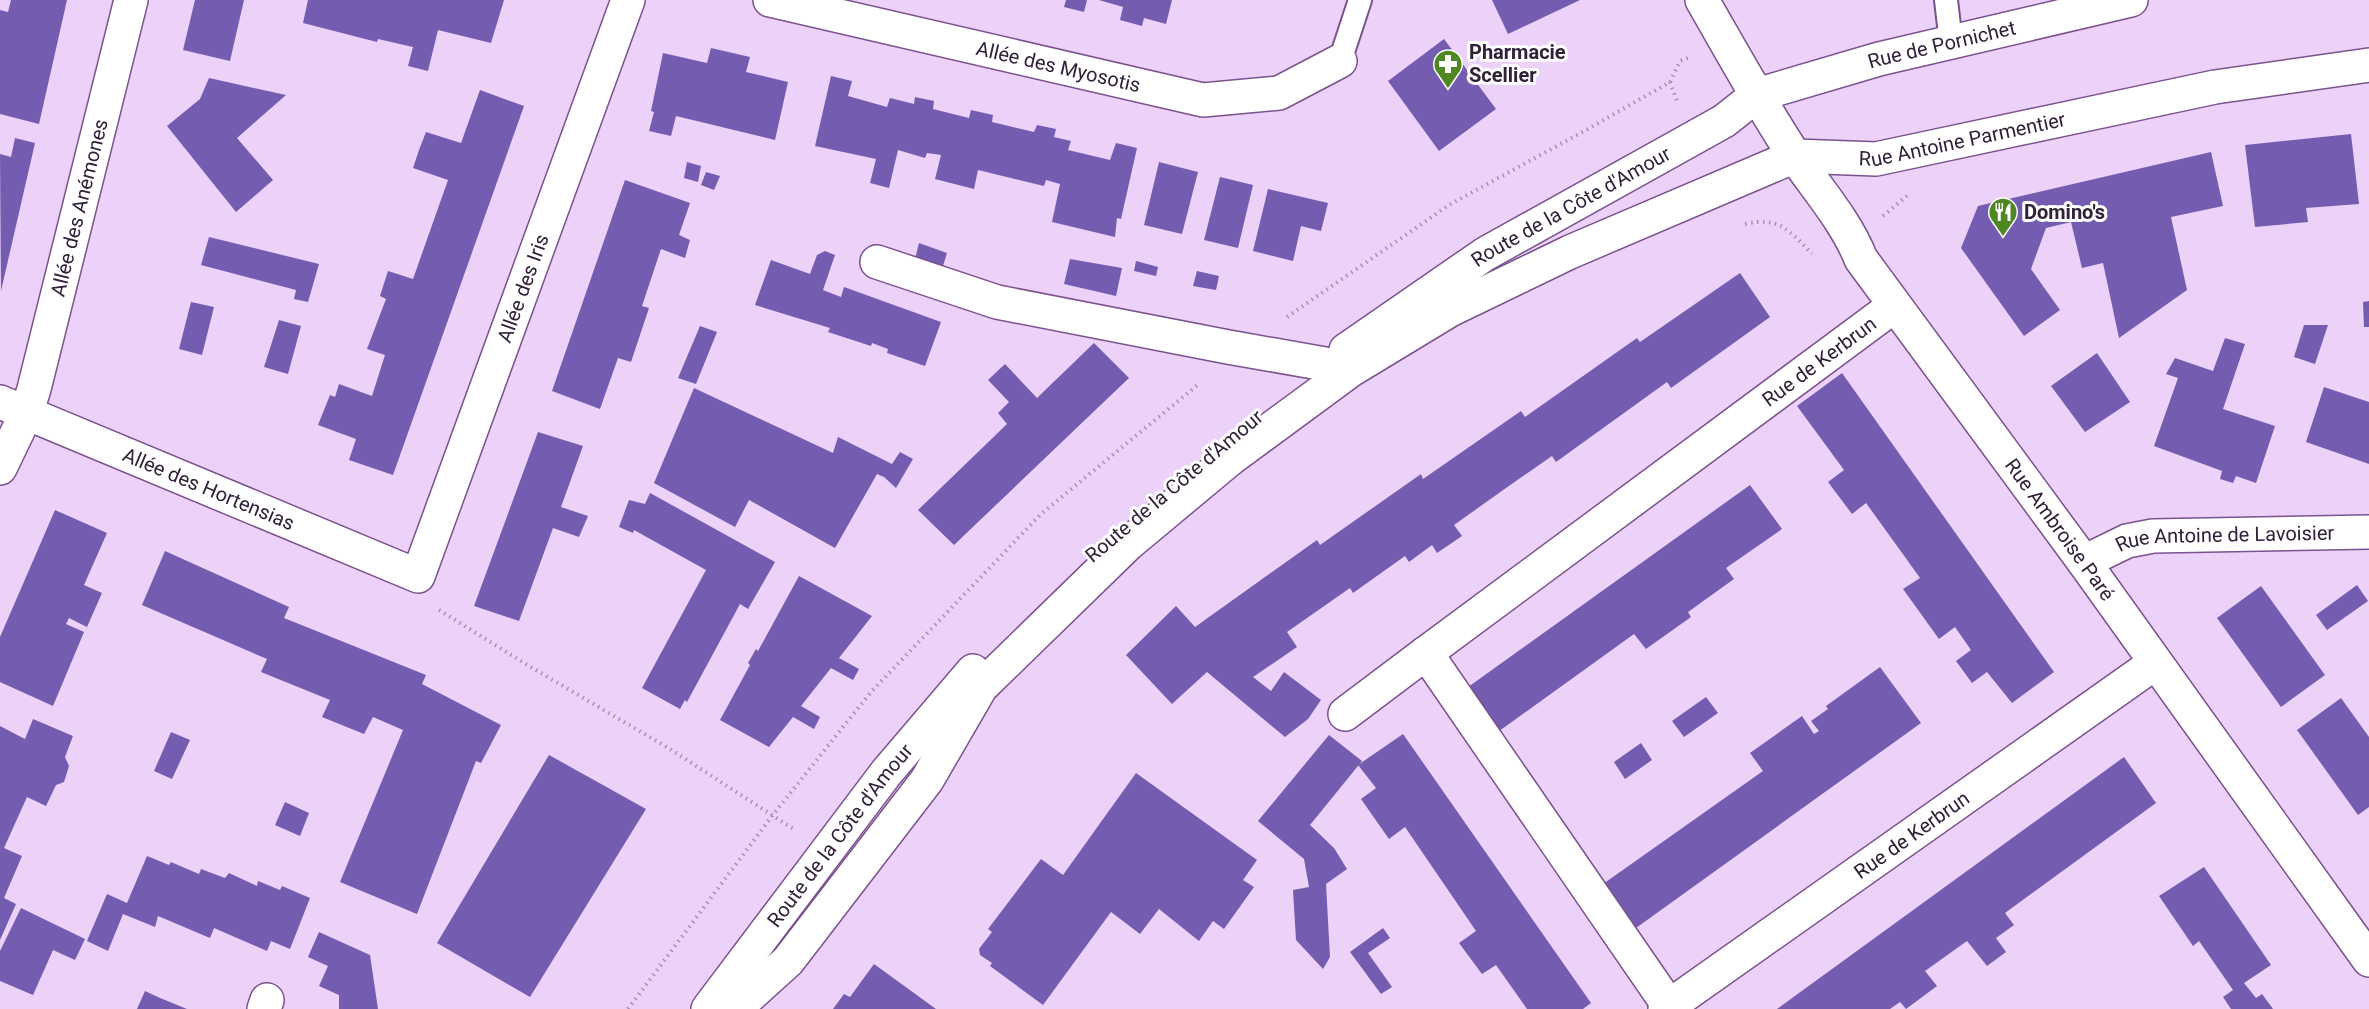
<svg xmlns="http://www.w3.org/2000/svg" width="2369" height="1009" viewBox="0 0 2369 1009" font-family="Roboto,sans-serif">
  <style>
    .building { fill: #745db1 }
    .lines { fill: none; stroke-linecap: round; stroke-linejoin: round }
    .service-casing { stroke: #7b528e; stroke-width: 26 }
    .minor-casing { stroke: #7b528e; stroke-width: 36 }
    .tertiary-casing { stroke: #7b528e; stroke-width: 36 }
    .secondary-casing { stroke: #7b528e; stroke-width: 36 }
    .path { stroke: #a890b3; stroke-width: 4; stroke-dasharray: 1.5 4.5; stroke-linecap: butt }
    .service { stroke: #fff; stroke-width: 22 }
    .minor { stroke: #fff; stroke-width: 33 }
    .tertiary { stroke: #fff; stroke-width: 33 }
    .secondary { stroke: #fff; stroke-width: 33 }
    .labels { text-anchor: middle; stroke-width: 6; stroke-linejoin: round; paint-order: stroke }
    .street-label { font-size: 20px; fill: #312039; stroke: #fdfdfd }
    .poi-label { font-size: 20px; font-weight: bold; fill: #312039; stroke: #fdfdfd; text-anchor: start }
  </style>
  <rect width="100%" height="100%" fill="#ecd1f9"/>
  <g class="building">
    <polygon points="11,0 67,0 39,124 0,114 0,10 8,12"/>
    <polygon points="195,0 244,0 230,61 183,50"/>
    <polygon points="308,0 504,0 491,43 438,30 428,71 408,66 413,47 378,39 377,42 303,23"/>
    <polygon points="1066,0 1087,0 1084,12 1064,7"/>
    <polygon points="1099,0 1172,0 1166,24 1144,18 1142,26 1120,20 1123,7"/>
    <polygon points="1492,0 1580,0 1508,34"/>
    <polygon points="1444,39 1496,109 1439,151 1388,81"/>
    <polygon points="711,48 750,57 746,72 788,82 775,140 676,116 671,136 649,131 654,112 651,111 663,53 707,63"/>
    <polygon points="831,76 852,81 848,96 887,107 890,98 914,104 915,97 934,101 933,109 969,118 971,110 993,115 992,122 1034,132 1037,125 1056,129 1054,137 1071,141 1068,150 1110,160 1116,143 1137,148 1121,219 1117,218 1115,237 1052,222 1060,184 1046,180 1044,186 978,170 974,189 935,179 941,155 927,153 925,158 898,150 889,188 870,183 876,159 815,146"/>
    <polygon points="209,78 286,95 237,138 273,180 236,212 167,126 200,99"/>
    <polygon points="480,90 524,106 393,475 349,460 356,439 318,425 330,395 335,397 339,384 372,396 385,355 367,349 386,299 380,296 388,271 413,279 448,180 413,168 419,150 426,132 461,143"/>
    <polygon points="2351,134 2359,204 2306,208 2308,222 2255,227 2245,145"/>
    <polygon points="15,138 35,143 1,291 0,154 11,157"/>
    <polygon points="2211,152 2223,206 2171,217 2187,290 2119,338 2103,263 2082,268 2071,222 2046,228 2031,269 2060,310 2024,336 1961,248 1978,206"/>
    <polygon points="687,162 701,166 698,182 684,178"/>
    <polygon points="1159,162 1198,172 1182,234 1144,225"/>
    <polygon points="706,172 720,176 714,190 701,185"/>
    <polygon points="1220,177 1253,185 1238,248 1204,240"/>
    <polygon points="625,180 690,203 679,235 690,240 685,258 661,249 642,306 649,308 631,362 618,358 600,409 552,391"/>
    <polygon points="1268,189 1328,203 1321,231 1301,226 1293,261 1253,251"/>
    <polygon points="209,237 319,264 308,302 294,299 296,290 201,265"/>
    <polygon points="919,243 947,253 942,269 915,259"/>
    <polygon points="825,251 835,255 823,290 841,297 844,287 941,322 925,366 887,353 888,349 872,343 871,346 828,332 830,328 755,305 771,260 810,274 817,255"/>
    <polygon points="1070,259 1122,268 1116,296 1064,284"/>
    <polygon points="1136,261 1158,267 1156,276 1134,271"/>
    <polygon points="1197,271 1219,276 1216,290 1193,286"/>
    <polygon points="1740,273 1770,317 1671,388 1667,382 1556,462 1552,456 1506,488 1454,525 1462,536 1437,553 1432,545 1409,562 1405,556 1353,593 1350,588 1287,632 1297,647 1253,677 1271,691 1284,672 1321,700 1308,719 1285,737 1207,672 1172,704 1126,655 1176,606 1195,627 1317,540 1320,545 1421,474 1423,479 1521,411 1525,417 1637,338 1640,342"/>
    <polygon points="2369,301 2369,327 2364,327 2363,302"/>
    <polygon points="191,302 214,307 202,355 179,349"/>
    <polygon points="279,320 301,326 288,374 264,367"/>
    <polygon points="2304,325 2328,325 2315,364 2294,357"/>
    <polygon points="700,326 717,332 696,384 678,378"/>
    <polygon points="2225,338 2245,344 2223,409 2275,426 2256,483 2236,476 2233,483 2220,479 2222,471 2154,446 2178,378 2166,374 2175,358 2213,371"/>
    <polygon points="1094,343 1129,378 954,545 918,510 1007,424 998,413 1009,402 988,380 1005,364 1037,398"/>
    <polygon points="2097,353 2130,402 2085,432 2051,386"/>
    <polygon points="1842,373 2054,672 2012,703 1987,672 1972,683 1956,661 1971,650 1955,627 1939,639 1903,589 1920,578 1905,557 1866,503 1852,514 1828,482 1844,470 1797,406"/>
    <polygon points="2324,387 2369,402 2369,464 2306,442"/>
    <polygon points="694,388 833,453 838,437 892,464 900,452 913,459 896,488 884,477 877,474 835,548 749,500 735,527 654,483"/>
    <polygon points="538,432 583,446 561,507 588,516 579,537 553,528 519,621 474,606"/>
    <polygon points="1750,485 1782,529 1726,568 1734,579 1688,612 1691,617 1646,649 1634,634 1495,734 1464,690"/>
    <polygon points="650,493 775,562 748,609 740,604 687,702 685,700 680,709 642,688 706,570 634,530 633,533 619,527 629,500 645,504"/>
    <polygon points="55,510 107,533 84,585 102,593 87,627 69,618 66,624 84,632 53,706 0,682 0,637"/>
    <polygon points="165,551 289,607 284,618 426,675 422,684 501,725 481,763 476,761 417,914 340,882 403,730 373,717 364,734 322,717 330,700 261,672 267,659 142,605"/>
    <polygon points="799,576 872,616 839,658 859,669 853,680 831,668 801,706 820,717 814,729 793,717 769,747 720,720 750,665 748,663 756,649 758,651"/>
    <polygon points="2357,585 2368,601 2327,630 2316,615"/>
    <polygon points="2261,586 2325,675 2281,707 2217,618"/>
    <polygon points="1880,667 1921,723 1636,928 1603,884 1763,771 1750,753 1802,716 1814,734 1819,731 1811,721 1828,709 1826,706"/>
    <polygon points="1706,697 1718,713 1684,737 1672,721"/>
    <polygon points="2341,698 2369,737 2369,807 2358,815 2297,730"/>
    <polygon points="33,719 73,736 65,757 69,766 64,782 56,785 46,806 27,797 4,848 22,856 4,898 16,904 0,940 0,726 25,739"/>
    <polygon points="171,732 190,740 172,779 154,771"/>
    <polygon points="1403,734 1591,1003 1583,1009 1527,1009 1496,965 1482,974 1459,943 1476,931 1405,827 1389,839 1361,799 1376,788 1358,765"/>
    <polygon points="1329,735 1362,761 1310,825 1334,848 1347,869 1326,884 1330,957 1323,969 1296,940 1293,890 1309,887 1304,859 1258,821"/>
    <polygon points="1641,743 1652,760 1625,779 1614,762"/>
    <polygon points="549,755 646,809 530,997 437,943"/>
    <polygon points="2124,757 2156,803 2005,913 2014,925 1996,938 2006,952 1987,966 1967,941 1925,971 1937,986 1906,1009 1900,1002 1890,1009 1777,1009"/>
    <polygon points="1136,773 1257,860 1243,880 1254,887 1224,929 1213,921 1199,941 1159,909 1140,934 1111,912 1043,1005 990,966 992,963 980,955 979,949 992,932 988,929 1041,859 1063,875"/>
    <polygon points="285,802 309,813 300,836 275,825"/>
    <polygon points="147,856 169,865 171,862 199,874 201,869 225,878 229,873 257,886 258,881 280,890 282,886 310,898 290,949 271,941 267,951 214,928 210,938 158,916 155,927 123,914 108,951 87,941 107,894 127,903"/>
    <polygon points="2204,867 2271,965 2244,983 2256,998 2262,994 2273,1009 2231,1009 2223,997 2233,990 2199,941 2193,946 2159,896"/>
    <polygon points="21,908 85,939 75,960 53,950 33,995 0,981 0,951"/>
    <polygon points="1383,928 1390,938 1368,953 1392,987 1381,994 1350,952"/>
    <polygon points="319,932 370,955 378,1009 339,1009 339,995 319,986 328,966 308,957"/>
    <polygon points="874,964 936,1009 833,1009 844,994 850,997"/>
    <polygon points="145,991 160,998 187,1009 137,1009"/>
  </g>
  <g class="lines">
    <g class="service-casing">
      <g id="service">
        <polyline points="1946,0 1951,43"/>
        <polyline points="1340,61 1360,0"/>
      </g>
    </g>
    <g class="minor-casing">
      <g id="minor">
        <path id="s1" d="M770,0L1203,100L1279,93L1340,61"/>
        <polyline points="877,262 997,302 1228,347 1325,364"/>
        <path id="s2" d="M0,402L418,576L628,0"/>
        <path id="s3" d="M0,468L26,414L34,389L131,0"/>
        <path id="s4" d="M2084,562L2127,541L2153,536L2369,532"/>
        <polyline points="1345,714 1426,653"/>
        <path id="s5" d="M1669,1006L1426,653L1894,306"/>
        <polyline points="264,1009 267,1000"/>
        <path id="s6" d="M1665,1009L2155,663"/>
      </g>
    </g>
    <g class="tertiary-casing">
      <g id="tertiary">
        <path id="s7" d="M1702,0C1732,52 1761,105 1794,155C1817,189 1846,221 1861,259L2084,562L2369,960"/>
      </g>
    </g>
    <g class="secondary-casing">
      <g id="secondary">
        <path id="s8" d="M1346,350L1485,254L1724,121L1757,95L1879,59L2131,0"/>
        <path id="s9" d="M708,1009L886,773L973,671"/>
        <path id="s10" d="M735,1009L788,961L927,780L981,687L1128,544L1230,459L1351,370L1450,310L1570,252L1795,156L1876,159L2215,87L2369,65"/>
      </g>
    </g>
    <g class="path">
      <polyline points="1670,82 1677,101"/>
      <polyline points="1883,216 1909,194"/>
      <path d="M1745,224C1779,216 1790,231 1812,254"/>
      <polyline points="1287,317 1449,205 1588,129 1670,82 1680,61 1688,58"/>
      <polyline points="439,610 524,663 670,749 795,830"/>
      <polyline points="628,1009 772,816 871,692 1041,514 1200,383"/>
    </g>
    <use href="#service" class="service"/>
    <use href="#minor" class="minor"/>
    <use href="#tertiary" class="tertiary"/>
    <use href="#secondary" class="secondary"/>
  </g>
  <defs>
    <g id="pharmacy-pin" transform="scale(1.5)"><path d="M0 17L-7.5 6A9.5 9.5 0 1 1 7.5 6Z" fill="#4f8822" stroke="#fdfdfd"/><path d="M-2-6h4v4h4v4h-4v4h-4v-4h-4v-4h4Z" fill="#fff"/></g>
    <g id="restaurant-pin" transform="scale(1.5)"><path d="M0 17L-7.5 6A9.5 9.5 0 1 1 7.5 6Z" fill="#4f8822" stroke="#fdfdfd"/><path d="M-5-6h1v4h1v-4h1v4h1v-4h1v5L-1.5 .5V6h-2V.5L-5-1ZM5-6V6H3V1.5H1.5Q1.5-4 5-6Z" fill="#fff"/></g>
  </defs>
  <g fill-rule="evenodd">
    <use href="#pharmacy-pin" x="1448" y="64"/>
    <use href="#restaurant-pin" x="2003" y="212"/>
  </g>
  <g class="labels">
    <g class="street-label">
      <text dy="7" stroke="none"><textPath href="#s8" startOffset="676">Rue de Pornichet</textPath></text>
      <text dy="7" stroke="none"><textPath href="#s1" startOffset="296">Allée des Myosotis</textPath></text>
      <text dy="7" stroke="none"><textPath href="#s10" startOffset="1558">Rue Antoine Parmentier</textPath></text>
      <text dy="7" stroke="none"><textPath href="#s3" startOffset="273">Allée des Anémones</textPath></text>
      <text dy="7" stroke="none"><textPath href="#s8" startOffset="267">Route de la Côte d'Amour</textPath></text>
      <text dy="7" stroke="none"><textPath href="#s2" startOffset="759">Allée des Iris</textPath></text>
      <text dy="7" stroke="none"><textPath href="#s5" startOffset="918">Rue de Kerbrun</textPath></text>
      <text transform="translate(1174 486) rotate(-40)" y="7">Route de la Côte d'Amour</text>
      <text dy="7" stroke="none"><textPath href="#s2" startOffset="226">Allée des Hortensias</textPath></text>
      <text dy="7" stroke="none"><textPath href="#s7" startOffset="640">Rue Ambroise Paré</textPath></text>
      <text dy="7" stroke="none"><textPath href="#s4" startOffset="146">Rue Antoine de Lavoisier</textPath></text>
      <text dy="7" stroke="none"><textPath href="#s6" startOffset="302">Rue de Kerbrun</textPath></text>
      <text dy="7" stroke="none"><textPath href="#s9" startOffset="218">Route de la Côte d'Amour</textPath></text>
    </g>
    <g class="poi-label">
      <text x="1469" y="59">Pharmacie<tspan x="1469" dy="23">Scellier</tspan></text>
      <text x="2024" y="219">Domino's</text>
    </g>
  </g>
</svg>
